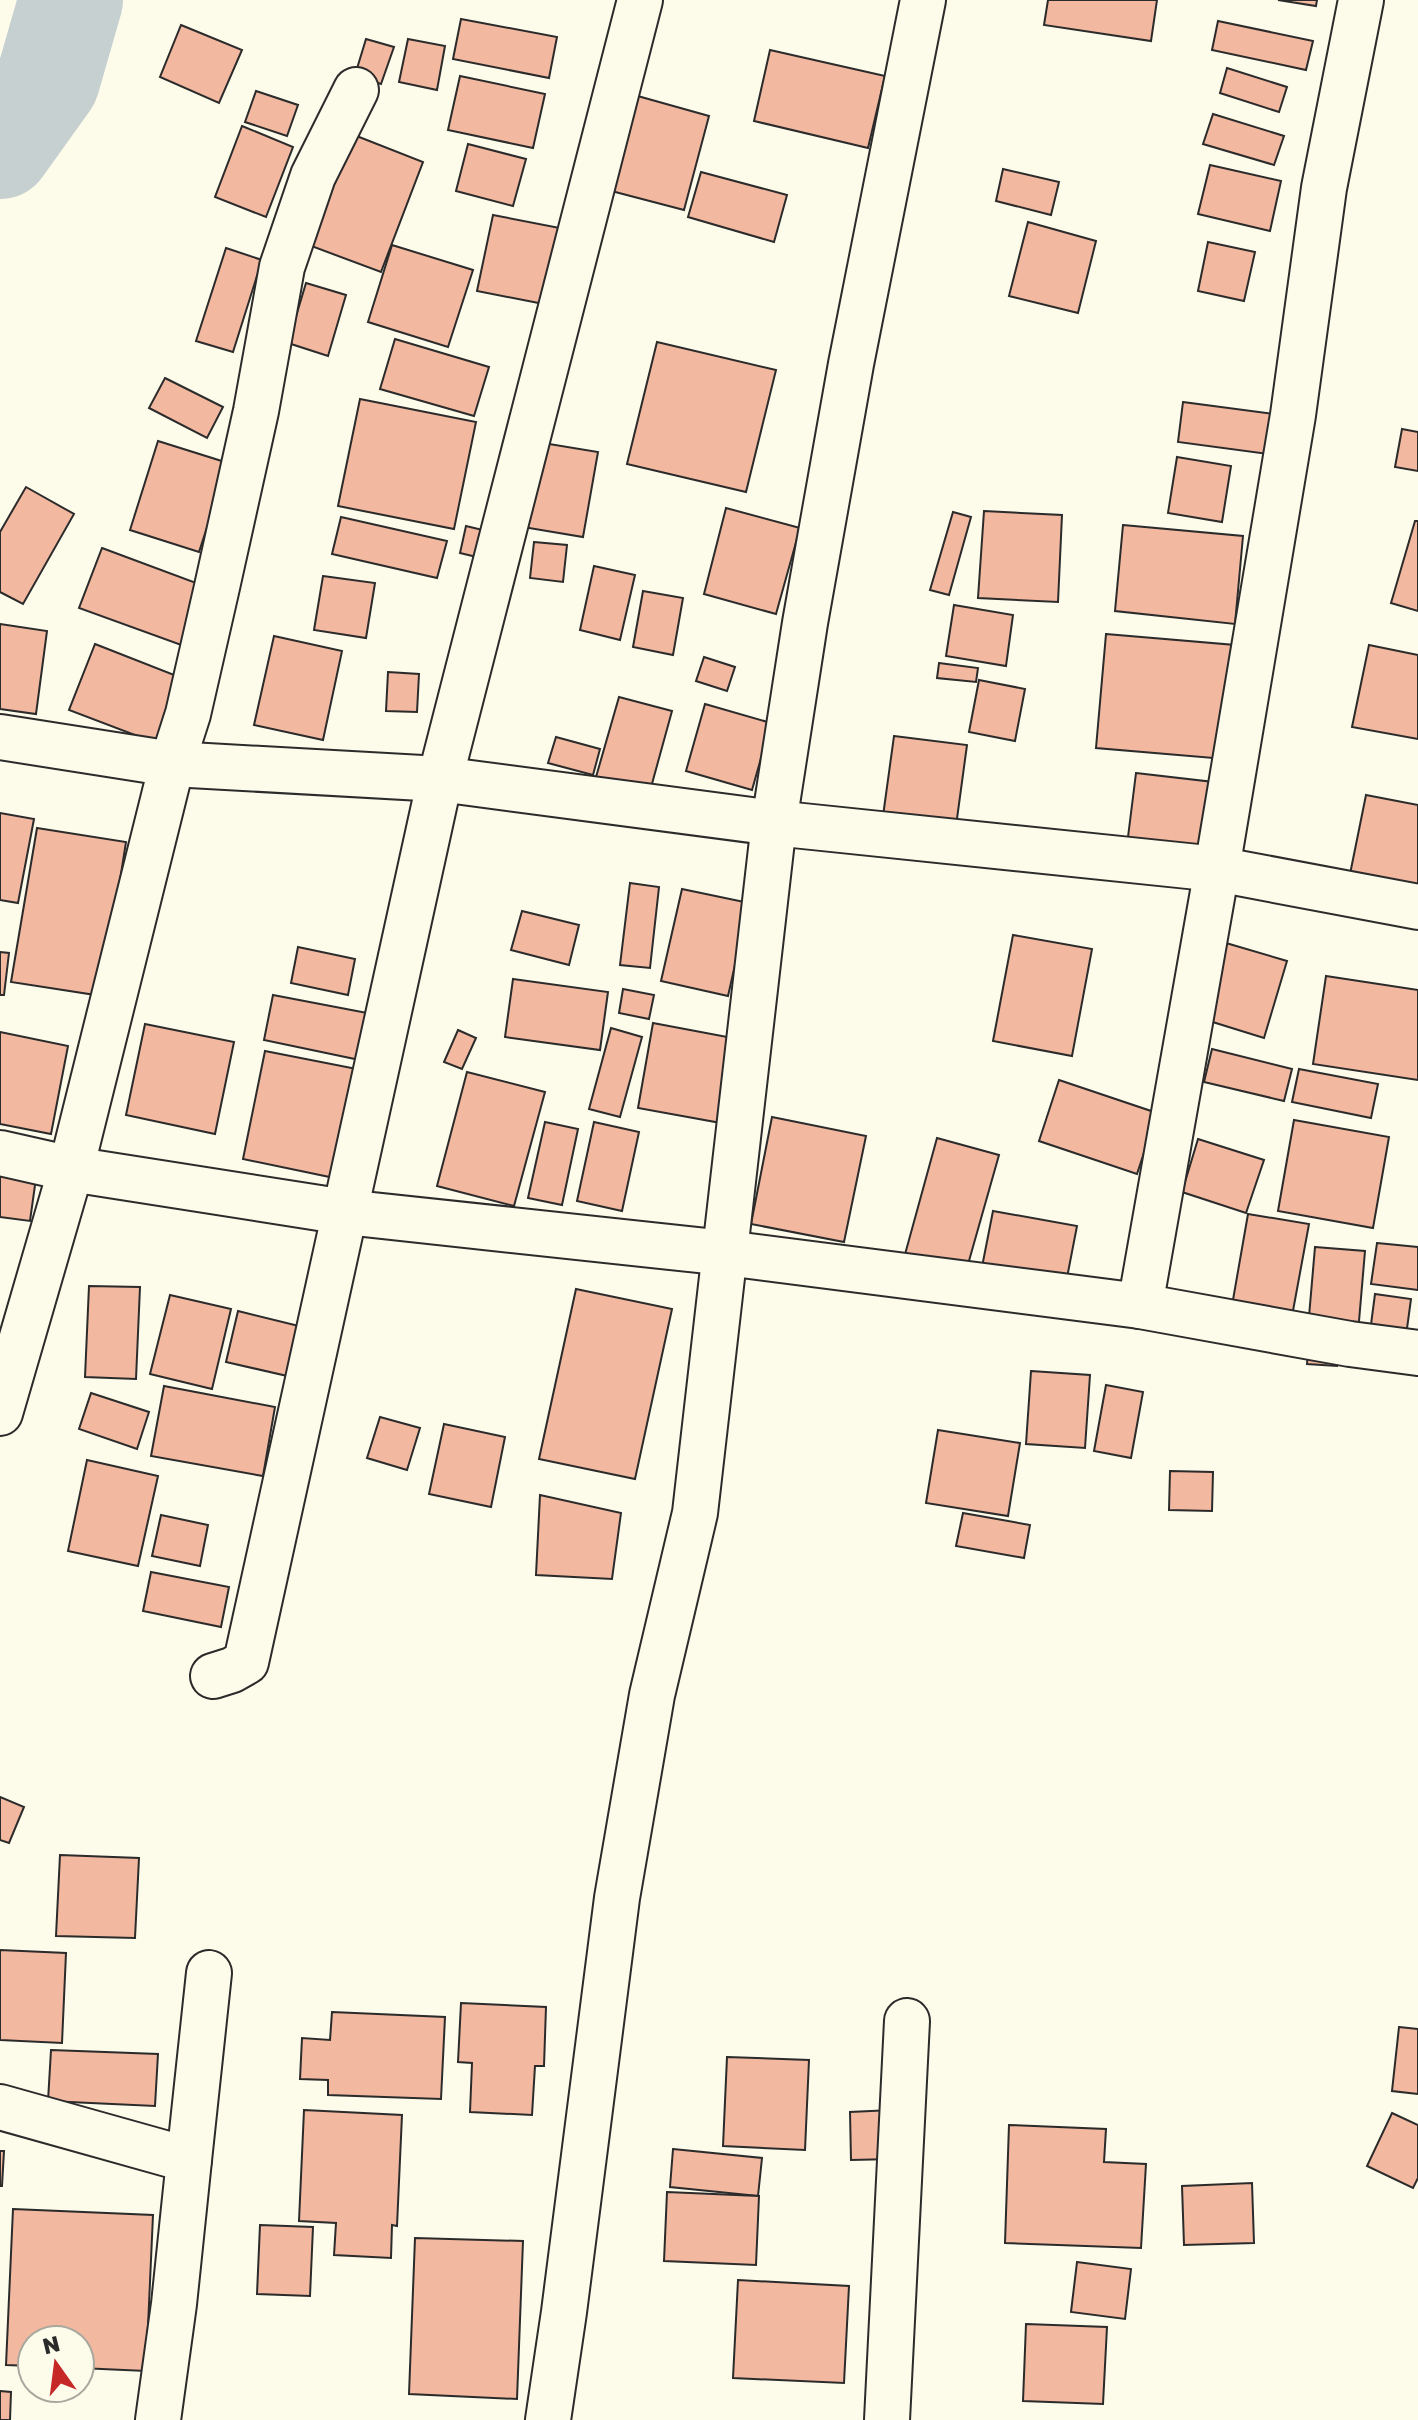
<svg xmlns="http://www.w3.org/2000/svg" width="1418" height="2420" viewBox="0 0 1418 2420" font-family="'Golos Text',sans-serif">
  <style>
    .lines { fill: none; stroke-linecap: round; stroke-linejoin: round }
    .river { stroke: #c7d0d0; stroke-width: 104 }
    .building { fill: #f2b8a0; stroke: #2b2b2b; stroke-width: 2 }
    .minor-casing { stroke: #2b2b2b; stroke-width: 48 }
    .secondary-casing { stroke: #2b2b2b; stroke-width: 48 }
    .minor { stroke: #fdfbea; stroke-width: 44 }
    .secondary { stroke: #fdfbea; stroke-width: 44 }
  </style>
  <rect width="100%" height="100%" fill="#fdfbea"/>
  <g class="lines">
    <polyline class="river" points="0,147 48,80 71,0"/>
  </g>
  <g class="building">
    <polygon points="1048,0 1157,0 1151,41 1044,25"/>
    <polygon points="1278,0 1317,0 1316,6"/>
    <polygon points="461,19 557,37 549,78 453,59"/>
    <polygon points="1218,21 1313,41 1306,70 1212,50"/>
    <polygon points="181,25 242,50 219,103 160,77"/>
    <polygon points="366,39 394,47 381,84 355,75"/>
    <polygon points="408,39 445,46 437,90 399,82"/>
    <polygon points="770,50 885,76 868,148 754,121"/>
    <polygon points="1227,68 1287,87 1279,112 1220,93"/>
    <polygon points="460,76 545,94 533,148 448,130"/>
    <polygon points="256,91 298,105 287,136 245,122"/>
    <polygon points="627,93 709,116 684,210 600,188"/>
    <polygon points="1213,114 1284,136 1274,165 1203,144"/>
    <polygon points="242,126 293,147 266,217 215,197"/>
    <polygon points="349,133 423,162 381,272 306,244"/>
    <polygon points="468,144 526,159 513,206 456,191"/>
    <polygon points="1210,165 1281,181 1270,231 1198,214"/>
    <polygon points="1003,169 1059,182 1051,215 996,201"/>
    <polygon points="701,172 787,195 774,242 688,217"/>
    <polygon points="493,215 570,230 554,306 477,291"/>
    <polygon points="1028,222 1096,241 1078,313 1009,296"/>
    <polygon points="1208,242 1255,252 1244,301 1198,291"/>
    <polygon points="392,245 473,270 448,347 368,322"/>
    <polygon points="226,248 262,260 233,352 196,341"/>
    <polygon points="306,283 346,295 328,356 288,343"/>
    <polygon points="395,339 489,367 474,416 380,389"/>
    <polygon points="657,342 776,370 746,492 627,464"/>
    <polygon points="165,378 223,407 207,438 149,408"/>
    <polygon points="360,399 476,422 454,529 338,506"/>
    <polygon points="1183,402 1281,415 1276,455 1178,442"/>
    <polygon points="1402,429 1418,432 1418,471 1395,467"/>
    <polygon points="158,441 228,463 199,552 130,530"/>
    <polygon points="531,441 598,452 583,537 517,526"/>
    <polygon points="1177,457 1231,466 1222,522 1168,513"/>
    <polygon points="26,487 74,514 23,604 0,592 0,532"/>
    <polygon points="726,508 800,528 776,614 704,594"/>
    <polygon points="984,511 1062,515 1058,602 978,598"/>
    <polygon points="953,512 971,517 949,595 930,590"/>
    <polygon points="341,517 447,541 437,578 332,554"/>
    <polygon points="1415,521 1418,521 1418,611 1391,603"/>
    <polygon points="1123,525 1243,536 1235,624 1115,611"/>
    <polygon points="466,526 499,534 493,561 460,553"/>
    <polygon points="534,542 567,545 563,582 530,578"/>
    <polygon points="102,548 207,587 184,646 79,608"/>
    <polygon points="594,566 635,575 620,640 580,630"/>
    <polygon points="323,576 375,583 366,638 314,630"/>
    <polygon points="643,591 683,598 673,655 633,647"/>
    <polygon points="954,605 1013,615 1006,666 946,656"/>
    <polygon points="0,624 47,631 36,714 0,709"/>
    <polygon points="1106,634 1235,645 1225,759 1096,748"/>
    <polygon points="274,636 342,651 323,740 254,725"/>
    <polygon points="95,644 187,680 161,745 69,710"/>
    <polygon points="1369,645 1418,655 1418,739 1352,727"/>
    <polygon points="704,657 735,667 727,691 696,681"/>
    <polygon points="939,663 978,668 976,682 937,678"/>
    <polygon points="388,672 419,674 417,712 386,711"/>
    <polygon points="979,680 1025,689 1015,741 969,732"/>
    <polygon points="619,697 672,711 650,791 596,777"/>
    <polygon points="705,704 771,723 752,790 686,771"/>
    <polygon points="894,736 967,745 956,826 883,816"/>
    <polygon points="556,737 600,749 593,775 548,763"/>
    <polygon points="1136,773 1222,783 1213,863 1126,853"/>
    <polygon points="1366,795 1418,805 1418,899 1348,884"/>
    <polygon points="0,813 34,819 18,903 0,900"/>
    <polygon points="37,828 126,842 102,996 11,982"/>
    <polygon points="630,883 659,887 650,968 620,965"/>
    <polygon points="682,889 749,903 728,996 661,981"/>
    <polygon points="522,911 579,925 569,965 511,950"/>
    <polygon points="1013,935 1092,949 1072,1056 993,1041"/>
    <polygon points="1226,943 1287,961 1264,1038 1203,1019"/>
    <polygon points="298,947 355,959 348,995 291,983"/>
    <polygon points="0,952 9,953 4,995 0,995"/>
    <polygon points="1326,976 1418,990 1418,1080 1313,1064"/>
    <polygon points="513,979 608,992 600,1050 505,1037"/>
    <polygon points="623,989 654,995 649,1019 619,1013"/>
    <polygon points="273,995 383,1016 374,1063 264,1040"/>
    <polygon points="653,1023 738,1039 721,1123 638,1108"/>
    <polygon points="145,1024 234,1042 215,1134 126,1115"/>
    <polygon points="611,1028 642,1037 620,1117 589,1109"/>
    <polygon points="458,1030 476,1038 462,1069 444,1062"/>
    <polygon points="0,1032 68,1046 51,1134 0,1124"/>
    <polygon points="1212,1049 1292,1069 1284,1101 1204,1082"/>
    <polygon points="265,1051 367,1071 344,1180 243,1159"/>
    <polygon points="1299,1069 1378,1084 1371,1118 1292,1102"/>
    <polygon points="467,1072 545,1092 514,1206 437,1186"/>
    <polygon points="1059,1080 1157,1113 1137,1174 1039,1141"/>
    <polygon points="772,1117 866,1136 844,1242 751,1224"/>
    <polygon points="1294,1120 1389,1137 1373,1228 1278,1211"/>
    <polygon points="545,1122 578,1129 562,1205 528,1198"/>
    <polygon points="594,1122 639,1132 622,1211 577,1201"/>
    <polygon points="937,1138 999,1155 965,1275 904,1258"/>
    <polygon points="1198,1139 1264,1160 1246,1213 1182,1192"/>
    <polygon points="0,1166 37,1171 30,1221 0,1217"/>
    <polygon points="993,1211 1077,1226 1065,1288 981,1272"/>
    <polygon points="1248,1214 1309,1224 1290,1327 1230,1317"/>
    <polygon points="1377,1243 1418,1247 1418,1290 1371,1284"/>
    <polygon points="1315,1247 1365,1251 1358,1333 1308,1328"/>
    <polygon points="89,1286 140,1287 136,1379 85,1377"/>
    <polygon points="576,1289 672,1309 635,1479 539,1459"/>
    <polygon points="1375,1294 1411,1299 1406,1336 1370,1332"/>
    <polygon points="170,1295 231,1309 212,1389 150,1374"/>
    <polygon points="238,1311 307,1328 296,1378 226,1362"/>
    <polygon points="1308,1350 1338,1352 1337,1366 1307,1364"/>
    <polygon points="1031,1371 1090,1375 1085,1448 1026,1444"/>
    <polygon points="1106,1385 1143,1392 1131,1458 1094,1451"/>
    <polygon points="164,1386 275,1407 263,1476 151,1456"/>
    <polygon points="91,1393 149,1412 137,1449 79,1429"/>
    <polygon points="380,1417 420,1428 407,1470 367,1458"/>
    <polygon points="444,1424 505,1437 491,1507 429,1494"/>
    <polygon points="938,1430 1020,1443 1008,1516 926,1503"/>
    <polygon points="87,1460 158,1476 138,1566 68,1551"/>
    <polygon points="1170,1471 1213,1472 1212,1511 1169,1510"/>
    <polygon points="540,1495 621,1513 612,1579 536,1575"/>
    <polygon points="963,1513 1030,1525 1024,1558 956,1546"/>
    <polygon points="161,1515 208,1525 200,1566 152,1556"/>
    <polygon points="151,1572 229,1587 221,1627 143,1611"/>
    <polygon points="0,1797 24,1807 9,1843 0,1840"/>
    <polygon points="60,1855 139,1858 135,1938 56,1936"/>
    <polygon points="0,1950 66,1953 62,2043 0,2040"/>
    <polygon points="461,2003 546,2007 544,2066 535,2066 532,2115 470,2112 472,2063 458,2062"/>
    <polygon points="332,2012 445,2017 441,2099 328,2095 328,2080 300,2079 302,2038 330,2040"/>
    <polygon points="1399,2027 1418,2029 1418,2094 1392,2091"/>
    <polygon points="51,2050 158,2054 155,2106 48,2101"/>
    <polygon points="727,2057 809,2060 805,2150 723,2146"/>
    <polygon points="304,2110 402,2115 397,2226 392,2225 391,2258 334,2255 336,2223 299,2221"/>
    <polygon points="892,2110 894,2159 851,2160 850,2112"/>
    <polygon points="1392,2113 1418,2125 1418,2178 1413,2188 1367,2166"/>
    <polygon points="1009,2125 1106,2129 1104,2162 1146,2164 1141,2248 1005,2243"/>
    <polygon points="673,2149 762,2158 758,2196 670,2187"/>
    <polygon points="0,2151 4,2151 2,2186 0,2186"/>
    <polygon points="1252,2183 1254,2243 1184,2245 1182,2186"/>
    <polygon points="667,2192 759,2196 756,2265 664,2261"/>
    <polygon points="13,2209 153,2215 146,2371 80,2368 80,2340 32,2340 32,2366 6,2365"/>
    <polygon points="260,2225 313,2227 310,2296 257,2294"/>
    <polygon points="415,2238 523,2241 517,2399 409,2394"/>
    <polygon points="1077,2262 1131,2269 1125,2319 1071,2312"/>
    <polygon points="738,2280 849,2286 844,2383 733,2378"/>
    <polygon points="1026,2324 1107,2327 1103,2404 1023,2401"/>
    <polygon points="0,2391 11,2392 10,2420 0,2420"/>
  </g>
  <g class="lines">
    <g class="minor-casing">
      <g id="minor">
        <polyline points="0,737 172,764 440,779 774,823 1217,869 1418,907"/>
        <polyline points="0,1153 71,1169 345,1212 726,1253 1140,1306 1350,1344 1418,1353"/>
        <polyline points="1140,1306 1217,869 1293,415 1324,188 1361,0"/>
        <polyline points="0,1413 71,1169 172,764 188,714 217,587 256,411 282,267 313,176 356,90"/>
        <polyline points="213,1676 232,1670 246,1662 440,779 640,0"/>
        <polyline points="0,2107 189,2160 174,2304 158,2420"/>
        <polyline points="189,2160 209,1973"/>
        <polyline points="887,2420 907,2021"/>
      </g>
    </g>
    <g class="secondary-casing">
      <polyline id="secondary" points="548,2420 564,2312 617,1898 652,1695 695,1513 774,823 805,623 851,364 923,0"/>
    </g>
    <use href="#minor" class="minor"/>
    <use href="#secondary" class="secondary"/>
  </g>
  <g transform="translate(56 2364) rotate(346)"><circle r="38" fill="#fdfbea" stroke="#a9a89e" stroke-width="2"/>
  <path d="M0-6L14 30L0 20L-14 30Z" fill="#c62828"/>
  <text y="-12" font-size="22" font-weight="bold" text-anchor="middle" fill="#2b2b2b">N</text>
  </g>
</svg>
